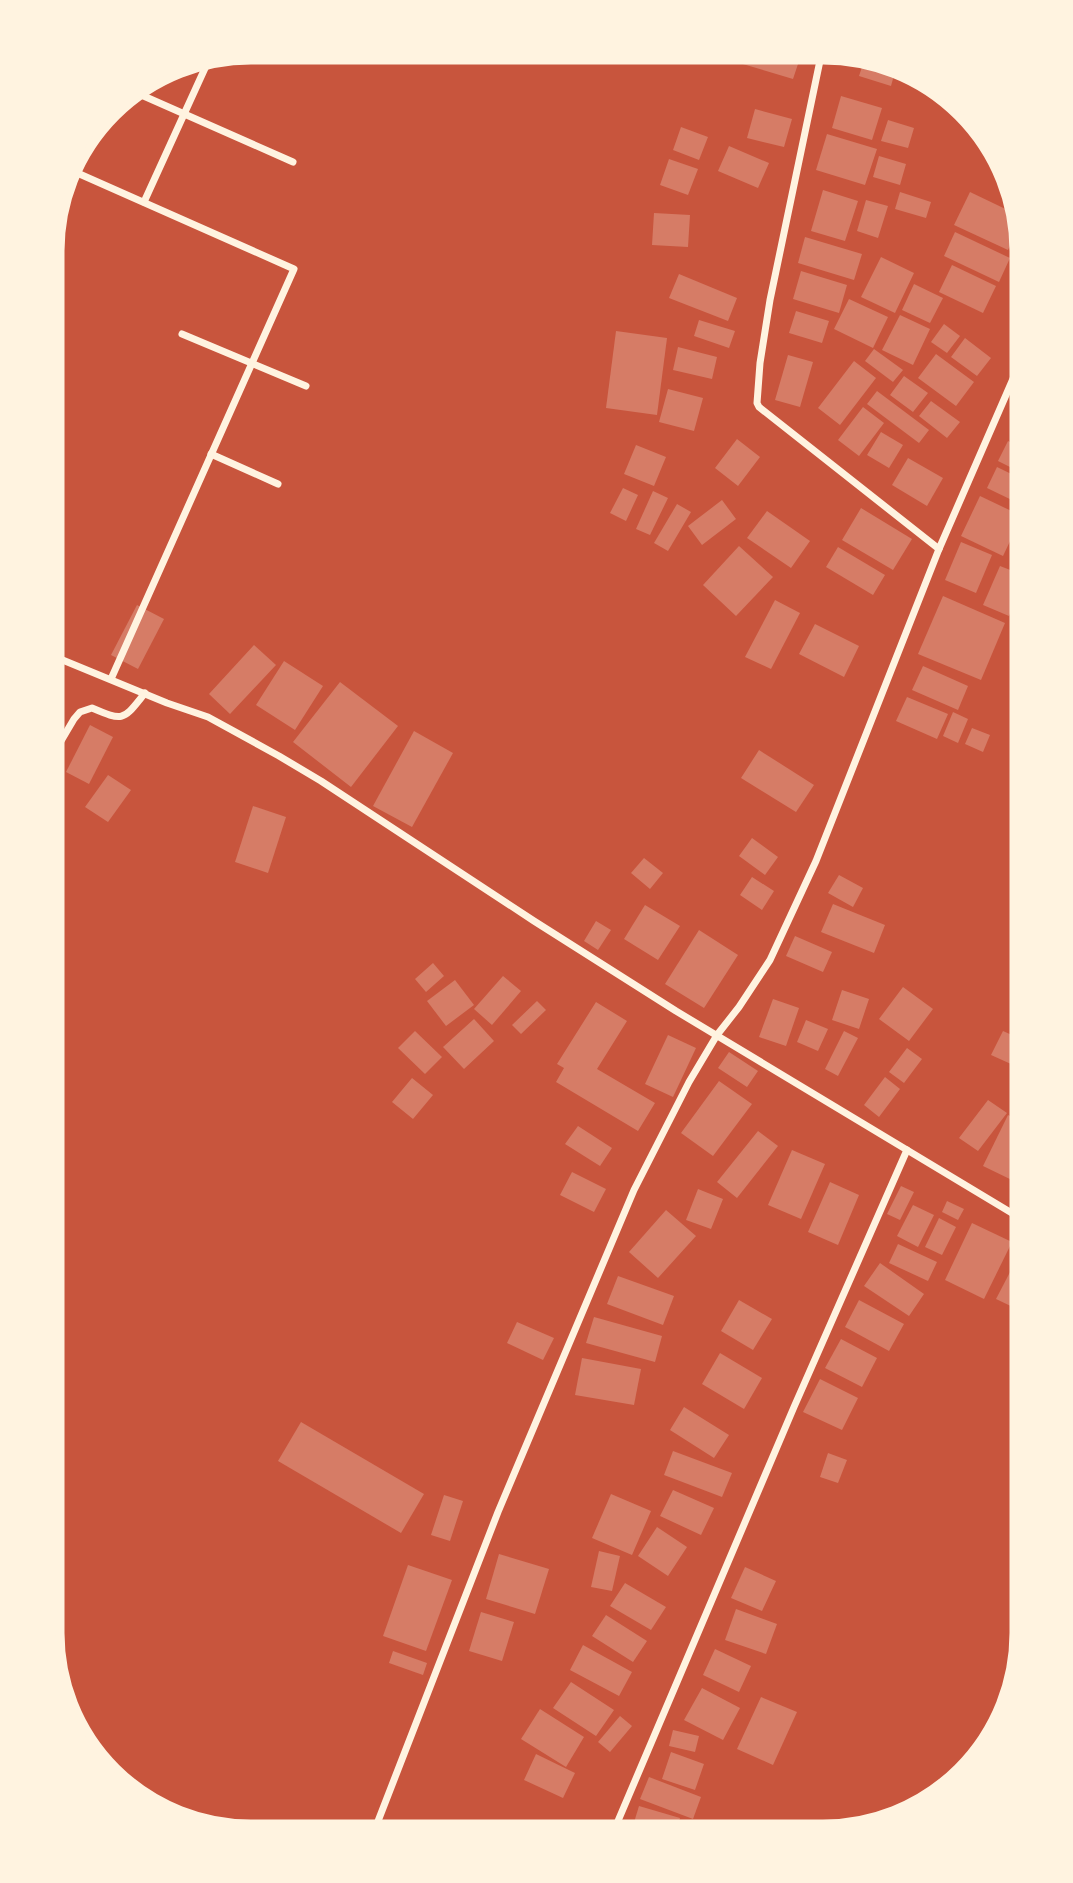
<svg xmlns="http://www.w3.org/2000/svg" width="1073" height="1883" viewBox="0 0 1073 1883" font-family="Raleway,sans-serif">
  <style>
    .building { fill: #d67c66 }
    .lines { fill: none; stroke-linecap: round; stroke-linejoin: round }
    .minor { stroke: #fff3e0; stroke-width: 7 }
    .rim { fill: none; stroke: #fff3e0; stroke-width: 9 }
  </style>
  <rect width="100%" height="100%" fill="#c8553d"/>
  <g class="building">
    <polygon points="740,50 797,51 802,52 793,79 736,62"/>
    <polygon points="866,55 896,68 891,86 859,76"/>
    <polygon points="841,96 882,108 872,140 832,128"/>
    <polygon points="755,109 792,119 784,147 747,138"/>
    <polygon points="888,120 914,128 908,148 881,141"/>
    <polygon points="681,127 708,137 699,160 673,150"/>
    <polygon points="827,134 877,149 865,185 816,170"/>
    <polygon points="729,146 769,163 758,188 718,171"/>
    <polygon points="879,156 906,164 900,185 873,177"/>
    <polygon points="669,159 698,169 688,195 660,185"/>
    <polygon points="823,190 858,201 845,241 811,231"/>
    <polygon points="900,192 931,202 926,218 895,209"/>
    <polygon points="970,192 1020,216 1021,222 1008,250 954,225"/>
    <polygon points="866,200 888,206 878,238 857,231"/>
    <polygon points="654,213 690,215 688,247 652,245"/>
    <polygon points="955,232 1010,258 999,282 944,256"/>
    <polygon points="805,237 862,254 854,280 798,263"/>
    <polygon points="881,257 914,273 895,313 861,297"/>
    <polygon points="952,265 996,286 983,313 939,292"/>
    <polygon points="801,271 847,285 839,313 793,299"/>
    <polygon points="679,274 737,298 728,321 669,298"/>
    <polygon points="914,284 943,298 930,323 902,310"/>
    <polygon points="849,299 888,317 873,348 834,329"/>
    <polygon points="796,311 829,321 822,343 789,333"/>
    <polygon points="900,315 930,329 913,365 882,350"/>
    <polygon points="699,320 735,331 729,348 694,336"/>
    <polygon points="944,324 960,336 947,353 931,342"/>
    <polygon points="616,331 667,338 657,415 606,408"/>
    <polygon points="965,338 991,358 977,376 951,357"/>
    <polygon points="678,347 717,357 712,379 673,370"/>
    <polygon points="874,349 903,370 893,382 865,361"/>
    <polygon points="936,354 974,382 956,406 918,378"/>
    <polygon points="788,355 813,362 800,407 775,400"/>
    <polygon points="854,361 876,378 840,425 818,408"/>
    <polygon points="904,376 928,393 913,412 890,395"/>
    <polygon points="668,389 703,398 694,431 659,422"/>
    <polygon points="877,391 929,430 919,443 867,404"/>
    <polygon points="931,401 960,422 947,438 919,416"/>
    <polygon points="863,407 884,423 859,456 838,440"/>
    <polygon points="1026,409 1026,440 1013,434"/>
    <polygon points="881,432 903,445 889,468 867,455"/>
    <polygon points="737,439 760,457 738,486 715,468"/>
    <polygon points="1008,441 1026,450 1026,475 998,461"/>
    <polygon points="636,445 666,457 654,486 624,474"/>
    <polygon points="908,458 943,478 927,506 892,485"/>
    <polygon points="997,467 1026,481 1026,507 987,488"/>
    <polygon points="623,488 638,495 626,521 610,513"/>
    <polygon points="653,491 668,498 650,535 636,529"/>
    <polygon points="980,496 1022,516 1003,556 961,536"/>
    <polygon points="722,500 736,519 702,545 688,526"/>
    <polygon points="677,504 691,512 668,551 654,543"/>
    <polygon points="861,508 912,539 893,570 842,540"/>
    <polygon points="767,511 810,541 791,568 747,538"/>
    <polygon points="961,542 992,555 976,593 945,580"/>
    <polygon points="739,546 773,577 736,616 703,585"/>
    <polygon points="838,547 885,575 873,595 826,567"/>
    <polygon points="1000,566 1026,576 1009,616 983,605"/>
    <polygon points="943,596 1005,623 981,680 918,654"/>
    <polygon points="775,600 800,613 771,669 745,657"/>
    <polygon points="137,605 164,619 138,669 111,655"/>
    <polygon points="815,624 859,646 844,677 799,654"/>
    <polygon points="254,645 276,665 230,714 209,694"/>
    <polygon points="284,661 323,686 295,730 256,705"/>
    <polygon points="923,666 968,686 958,710 912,690"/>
    <polygon points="340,682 398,726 351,787 293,742"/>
    <polygon points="907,697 948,714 937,739 896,721"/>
    <polygon points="953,712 968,719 958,743 943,736"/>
    <polygon points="90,725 113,737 89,784 66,772"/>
    <polygon points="972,728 990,735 983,752 965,744"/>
    <polygon points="414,731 453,753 412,827 373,806"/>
    <polygon points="759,750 814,785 796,812 741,778"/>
    <polygon points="108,775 131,790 108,822 85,807"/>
    <polygon points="253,806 286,817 268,873 235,862"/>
    <polygon points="752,838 778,857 765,875 739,856"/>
    <polygon points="644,858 663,873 650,889 631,873"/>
    <polygon points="839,875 863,888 853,907 828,893"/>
    <polygon points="752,877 774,891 762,910 740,895"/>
    <polygon points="833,904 885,925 874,953 821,932"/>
    <polygon points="645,905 680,926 658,960 624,939"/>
    <polygon points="596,921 611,930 598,950 584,941"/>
    <polygon points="699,930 738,955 704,1008 665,984"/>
    <polygon points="795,936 832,952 823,972 786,956"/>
    <polygon points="433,963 444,976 426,992 415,979"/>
    <polygon points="503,976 521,991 492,1025 474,1009"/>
    <polygon points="455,980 474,1005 446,1026 427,1001"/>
    <polygon points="903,987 933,1009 909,1041 879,1019"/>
    <polygon points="842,990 869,999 859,1029 832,1020"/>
    <polygon points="773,999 799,1008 786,1046 759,1037"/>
    <polygon points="537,1001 546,1010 521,1034 512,1025"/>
    <polygon points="596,1002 627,1021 597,1069 655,1103 638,1131 556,1082 564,1068 557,1064"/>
    <polygon points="474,1019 494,1041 464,1069 443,1047"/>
    <polygon points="806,1020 828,1029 818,1051 797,1042"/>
    <polygon points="415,1031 442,1057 425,1074 398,1048"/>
    <polygon points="844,1031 858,1038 838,1076 825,1069"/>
    <polygon points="1003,1031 1023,1040 1011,1064 991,1055"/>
    <polygon points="668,1035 696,1048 673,1097 645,1084"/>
    <polygon points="907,1048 922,1059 904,1083 889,1072"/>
    <polygon points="729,1052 758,1071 747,1087 718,1068"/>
    <polygon points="1025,1061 1025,1100 1010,1093"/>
    <polygon points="885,1077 900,1089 879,1117 864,1105"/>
    <polygon points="412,1078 433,1095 413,1119 392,1102"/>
    <polygon points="719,1081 752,1104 713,1156 681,1133"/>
    <polygon points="988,1100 1007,1113 978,1151 959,1138"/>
    <polygon points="1008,1115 1025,1123 1025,1162 1016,1182 983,1166"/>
    <polygon points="578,1126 612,1148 600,1166 565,1144"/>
    <polygon points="758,1131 778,1146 737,1198 717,1182"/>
    <polygon points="792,1150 825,1164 801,1219 768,1205"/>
    <polygon points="572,1172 606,1189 594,1212 560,1195"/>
    <polygon points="830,1182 859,1195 838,1245 808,1232"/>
    <polygon points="901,1186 914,1192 900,1220 887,1214"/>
    <polygon points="698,1189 723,1199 711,1229 686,1220"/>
    <polygon points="947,1201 964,1209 958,1220 942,1212"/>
    <polygon points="913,1205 934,1215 918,1247 897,1236"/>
    <polygon points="666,1210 696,1236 658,1278 629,1252"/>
    <polygon points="939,1218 956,1227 942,1255 925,1247"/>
    <polygon points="972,1223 1012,1242 984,1299 945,1280"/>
    <polygon points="898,1244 937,1262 928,1281 889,1263"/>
    <polygon points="1021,1251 1025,1253 1025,1313 996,1299"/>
    <polygon points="880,1263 924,1294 909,1316 864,1286"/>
    <polygon points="618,1276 674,1296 663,1325 607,1304"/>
    <polygon points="739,1300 772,1319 753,1350 721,1331"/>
    <polygon points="859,1300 904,1324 889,1351 845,1327"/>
    <polygon points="594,1317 662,1336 655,1362 586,1343"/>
    <polygon points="517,1322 554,1338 543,1360 507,1343"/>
    <polygon points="841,1339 877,1358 862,1387 825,1368"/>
    <polygon points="720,1353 762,1378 744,1409 702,1384"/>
    <polygon points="582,1358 641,1369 634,1405 575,1395"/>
    <polygon points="820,1379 858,1398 842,1430 803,1412"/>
    <polygon points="684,1407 729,1435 714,1458 670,1430"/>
    <polygon points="301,1422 424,1494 401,1533 278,1461"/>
    <polygon points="673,1451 732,1473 722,1497 664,1475"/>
    <polygon points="828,1453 847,1460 838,1483 820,1477"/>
    <polygon points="673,1490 714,1508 701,1535 660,1516"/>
    <polygon points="611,1494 651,1511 632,1555 592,1538"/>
    <polygon points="444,1495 463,1501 450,1541 431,1535"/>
    <polygon points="657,1527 687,1547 668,1576 638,1556"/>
    <polygon points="599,1551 620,1556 612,1591 591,1587"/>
    <polygon points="499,1554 549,1569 535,1614 486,1599"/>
    <polygon points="408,1565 452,1580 426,1651 383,1636"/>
    <polygon points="745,1567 776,1581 762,1611 731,1598"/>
    <polygon points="625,1583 666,1607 651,1630 610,1606"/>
    <polygon points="736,1609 777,1624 766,1654 725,1640"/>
    <polygon points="481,1612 514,1622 502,1661 469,1651"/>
    <polygon points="606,1615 647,1641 633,1662 592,1636"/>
    <polygon points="583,1645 632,1672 619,1696 570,1670"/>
    <polygon points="715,1649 751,1666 739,1692 703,1675"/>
    <polygon points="393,1651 427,1663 423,1675 389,1663"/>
    <polygon points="571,1682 614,1710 596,1736 553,1708"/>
    <polygon points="702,1688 740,1708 723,1740 684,1720"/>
    <polygon points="761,1697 797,1712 773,1765 737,1749"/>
    <polygon points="540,1709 584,1737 566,1767 521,1739"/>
    <polygon points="620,1716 632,1726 610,1752 598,1742"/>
    <polygon points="673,1730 699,1736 695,1752 669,1746"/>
    <polygon points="671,1752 704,1764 695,1790 662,1779"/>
    <polygon points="536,1754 575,1773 563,1798 524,1780"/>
    <polygon points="649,1777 701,1797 693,1819 640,1799"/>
    <polygon points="639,1806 680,1818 675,1835 652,1835 632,1829"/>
    <polygon points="513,1822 553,1828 552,1835 511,1835"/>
  </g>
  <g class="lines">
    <g class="minor">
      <polyline points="822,51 770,300 760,363 757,403 759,407 939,549"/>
      <polyline points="130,90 293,162"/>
      <polyline points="66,168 294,269 111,679"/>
      <polyline points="144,202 211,55"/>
      <polyline points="182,334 306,386"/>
      <polyline points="211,454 278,484"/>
      <polyline points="48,654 167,703 208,717 279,756 321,781 534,921 676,1011 1025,1221"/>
      <path d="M48,763L74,719L80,712L92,708C125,722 123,720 145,693"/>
      <polyline points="373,1834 498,1512 634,1190 689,1082 717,1035 739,1007 770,960 816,861 939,549 1026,349"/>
      <polyline points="612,1835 794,1407 907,1150"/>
    </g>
  </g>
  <path d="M0 0H1073V1883H0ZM251 60H823A191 191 0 0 1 1014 251V1633A191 191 0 0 1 823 1824H251A191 191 0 0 1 60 1633V251A191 191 0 0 1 251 60Z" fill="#fff3e0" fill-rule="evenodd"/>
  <path class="rim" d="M251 60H823A191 191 0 0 1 1014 251V1633A191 191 0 0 1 823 1824H251A191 191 0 0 1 60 1633V251A191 191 0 0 1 251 60Z"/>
</svg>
